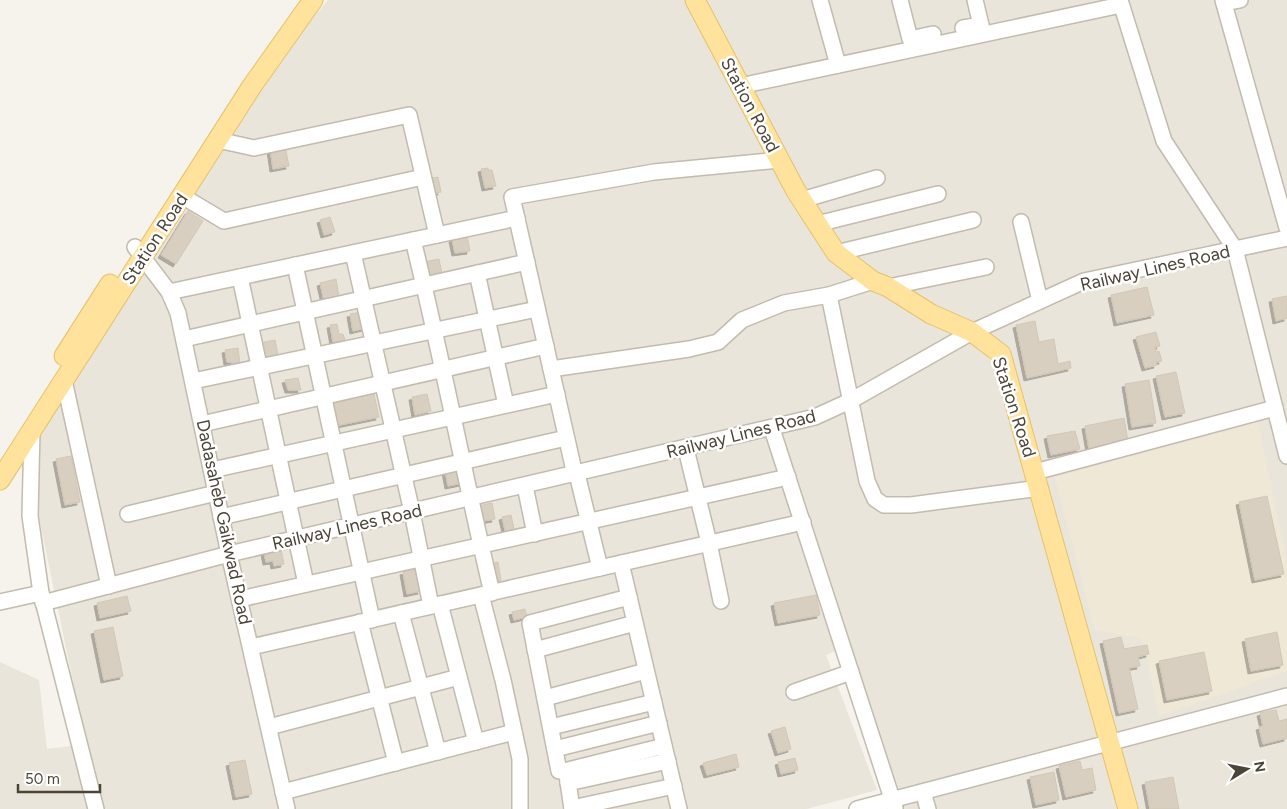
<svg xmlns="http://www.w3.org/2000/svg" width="1287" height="809" viewBox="0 0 1287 809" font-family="Figtree,sans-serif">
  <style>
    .residential { fill: #eae5da }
    .education { fill: #efe8d6 }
    .building { fill: #d8cfc1; stroke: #d3c7b4; filter: url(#shadow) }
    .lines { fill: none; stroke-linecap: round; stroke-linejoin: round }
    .minor-casing { stroke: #c2bbae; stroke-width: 18 }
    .major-casing { stroke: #e6c16a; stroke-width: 21 }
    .minor { stroke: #fff; stroke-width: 15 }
    .major { stroke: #ffe39c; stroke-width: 19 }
    .labels { text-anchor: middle; stroke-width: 5; stroke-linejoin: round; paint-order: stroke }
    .street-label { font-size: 18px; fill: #4b4439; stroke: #fff }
  </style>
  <defs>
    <filter id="shadow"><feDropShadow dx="-3" dy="3" stdDeviation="0" flood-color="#0004"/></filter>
  </defs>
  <rect width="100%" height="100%" fill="#f6f3ec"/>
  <polygon class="residential" points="328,0 1287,0 1287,809 887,809 902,804 848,646 826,655 877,790 807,809 0,809 0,662 39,680 47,749 86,744 38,513 39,431 279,59"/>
  <polygon class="education" points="1258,423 1287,564 1287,671 1159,716 1142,638 1095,630 1055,477"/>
  <g class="building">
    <polygon points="285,146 289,166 273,169 270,148"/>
    <polygon points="488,168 488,170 492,170 496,186 485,188 481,169"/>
    <polygon points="438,177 441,192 430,194 427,179"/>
    <polygon points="188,211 203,221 176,264 161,255"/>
    <polygon points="330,217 335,232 324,235 320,220"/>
    <polygon points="467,236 470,251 455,253 452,239"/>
    <polygon points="439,259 442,274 427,277 424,262"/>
    <polygon points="336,279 339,297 324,300 320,283"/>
    <polygon points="1147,287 1154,315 1117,323 1111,295"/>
    <polygon points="1287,296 1287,318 1276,321 1272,299"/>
    <polygon points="362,312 365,328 353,331 350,314"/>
    <polygon points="1035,321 1039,342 1054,339 1058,364 1070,361 1071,368 1027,378 1016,325"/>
    <polygon points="337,324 339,334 343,334 345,340 333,342 330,325"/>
    <polygon points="1156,332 1160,346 1155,347 1156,352 1159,351 1162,361 1156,362 1157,365 1145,368 1136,337"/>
    <polygon points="275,340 278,355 262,358 259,343"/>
    <polygon points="238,348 240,364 233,366 232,362 227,362 225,350"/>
    <polygon points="1176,372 1185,413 1165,417 1156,376"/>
    <polygon points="298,378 301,390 288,390 285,380"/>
    <polygon points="1149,380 1156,423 1132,427 1125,384"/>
    <polygon points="373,390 379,417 335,426 329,399"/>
    <polygon points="427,394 431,411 415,415 412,397"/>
    <polygon points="1124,418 1128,441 1089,449 1085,426"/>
    <polygon points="1075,431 1080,449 1051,455 1047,436"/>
    <polygon points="71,456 80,502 65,505 56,459"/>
    <polygon points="460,467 463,483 448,486 445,470"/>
    <polygon points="1267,496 1284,574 1255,580 1239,502"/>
    <polygon points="492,503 495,519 478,522 478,506"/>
    <polygon points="511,515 515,533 506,534 502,517"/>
    <polygon points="281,549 284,564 274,566 273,561 266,562 264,552"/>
    <polygon points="498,562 501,580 493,582 490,564"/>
    <polygon points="416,569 421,591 407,594 403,572"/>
    <polygon points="816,595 820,615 778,623 774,603"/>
    <polygon points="127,596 131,611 100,618 97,603"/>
    <polygon points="525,609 527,617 514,620 512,612"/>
    <polygon points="113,627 123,676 104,680 94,631"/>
    <polygon points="1277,632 1283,665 1251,671 1245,639"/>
    <polygon points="1121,637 1124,649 1147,645 1149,654 1138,657 1140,666 1129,668 1138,709 1119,713 1103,641"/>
    <polygon points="1204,652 1212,691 1167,700 1159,661"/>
    <polygon points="1276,710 1279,721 1287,719 1287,738 1263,744 1259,727 1263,726 1260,713"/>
    <polygon points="785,727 791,749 778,753 771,731"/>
    <polygon points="736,754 739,767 707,775 703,763"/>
    <polygon points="795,758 798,770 781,774 778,762"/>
    <polygon points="245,760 252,794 236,797 229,763"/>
    <polygon points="1080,761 1082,770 1092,768 1096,790 1066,797 1059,766"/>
    <polygon points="1054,772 1059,800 1036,805 1030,777"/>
    <polygon points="1173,777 1179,809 1150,809 1145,782"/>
  </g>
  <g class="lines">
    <g class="minor-casing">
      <g id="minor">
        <polyline points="820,0 838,65"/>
        <polyline points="900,0 910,39 933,34"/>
        <polyline points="1120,0 1164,141 1235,249 1287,456"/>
        <polyline points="1223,0 1287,228"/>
        <polyline points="1224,3 1240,0"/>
        <polyline points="963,28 981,25 975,0"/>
        <polyline points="740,86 1121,5"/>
        <polyline points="218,140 254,148 409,115 437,235"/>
        <polyline points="182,196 224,221 423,177"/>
        <polyline points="802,200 877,178"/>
        <polyline points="1021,222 1040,301"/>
        <polyline points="817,224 938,194"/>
        <path d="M413,240C442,357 464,475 492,593"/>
        <polyline points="135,247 169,292 178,313 229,554 287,809"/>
        <polyline points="353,253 412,512 431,606"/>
        <polyline points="836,253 973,220"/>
        <polyline points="295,265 372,620"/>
        <polyline points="477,273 506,405"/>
        <polyline points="240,277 306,584"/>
        <polyline points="888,287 986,267"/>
        <polyline points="169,292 517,218"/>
        <polyline points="829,295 867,481 875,499 884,505 911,505 1040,488"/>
        <polyline points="184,339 527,262"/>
        <polyline points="551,369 689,349 718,342 742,320 784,303 829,295 873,281"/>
        <polyline points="64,380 109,586"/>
        <polyline points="193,381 537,309"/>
        <polyline points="202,424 546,346"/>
        <polyline points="772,429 895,808"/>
        <polyline points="32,430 30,516 41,593 96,809"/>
        <polyline points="686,449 709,543 721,601"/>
        <polyline points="212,470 557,394"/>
        <polyline points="1035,472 1275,408"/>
        <polyline points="577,474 600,568"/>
        <polyline points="575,475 512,197 654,172 780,160"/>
        <polyline points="525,486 535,534"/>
        <polyline points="128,514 216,493"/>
        <polyline points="221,517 566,438"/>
        <polyline points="621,563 679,809"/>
        <polyline points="481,595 503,680 520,759 520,809"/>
        <polyline points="240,599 788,477"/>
        <polyline points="0,602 41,593"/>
        <polyline points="43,603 229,554 815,417 852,400 972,332 1084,281 1287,238"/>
        <polyline points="440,604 476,742"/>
        <polyline points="401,613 438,752"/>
        <polyline points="360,622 396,763"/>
        <polyline points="251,647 803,522"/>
        <polyline points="535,650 635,623"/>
        <polyline points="794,692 851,672"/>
        <polyline points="545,698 646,671"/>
        <polyline points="269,727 459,677"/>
        <polyline points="551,727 654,702"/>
        <polyline points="555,749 659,723"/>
        <polyline points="564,771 664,746"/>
        <polyline points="568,783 668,761"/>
        <polyline points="283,792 514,732"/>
        <polyline points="923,792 928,809"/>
        <polyline points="572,808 674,786"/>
        <polyline points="572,809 567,775 564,771 559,771 530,623 629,597"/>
        <polyline points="857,809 1287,696"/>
      </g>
    </g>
    <g class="major-casing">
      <g id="major">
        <polyline points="695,0 796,191 836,253 873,281 888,287 931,314 972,332 1001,354 1128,809"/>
        <polyline points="64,356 110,284"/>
        <polyline points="0,480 252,86 313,0"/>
      </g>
    </g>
    <use href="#minor" class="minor"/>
    <use href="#major" class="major"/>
  </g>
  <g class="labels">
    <g class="street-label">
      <text transform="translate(750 105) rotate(62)" y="6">Station Road</text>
      <text transform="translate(155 239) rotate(-57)" y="6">Station Road</text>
      <text transform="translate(1155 268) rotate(-13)" y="6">Railway Lines Road</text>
      <text transform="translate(1014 407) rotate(72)" y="6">Station Road</text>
      <text transform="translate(741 434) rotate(-14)" y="6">Railway Lines Road</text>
      <text transform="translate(224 522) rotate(78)" y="6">Dadasaheb Gaikwad Road</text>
      <text transform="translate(347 527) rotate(-13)" y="6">Railway Lines Road</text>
    </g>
  </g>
  <g transform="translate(1247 769) rotate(80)" stroke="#ffffff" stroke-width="4" paint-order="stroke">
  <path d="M0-4L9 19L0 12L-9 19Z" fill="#4b4439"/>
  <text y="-8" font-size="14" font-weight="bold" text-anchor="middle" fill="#4b4439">N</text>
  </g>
  <path d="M18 784v8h82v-8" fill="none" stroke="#4b4439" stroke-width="2.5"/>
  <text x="25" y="784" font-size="15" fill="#4b4439" stroke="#ffffff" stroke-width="4" paint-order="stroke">50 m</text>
</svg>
